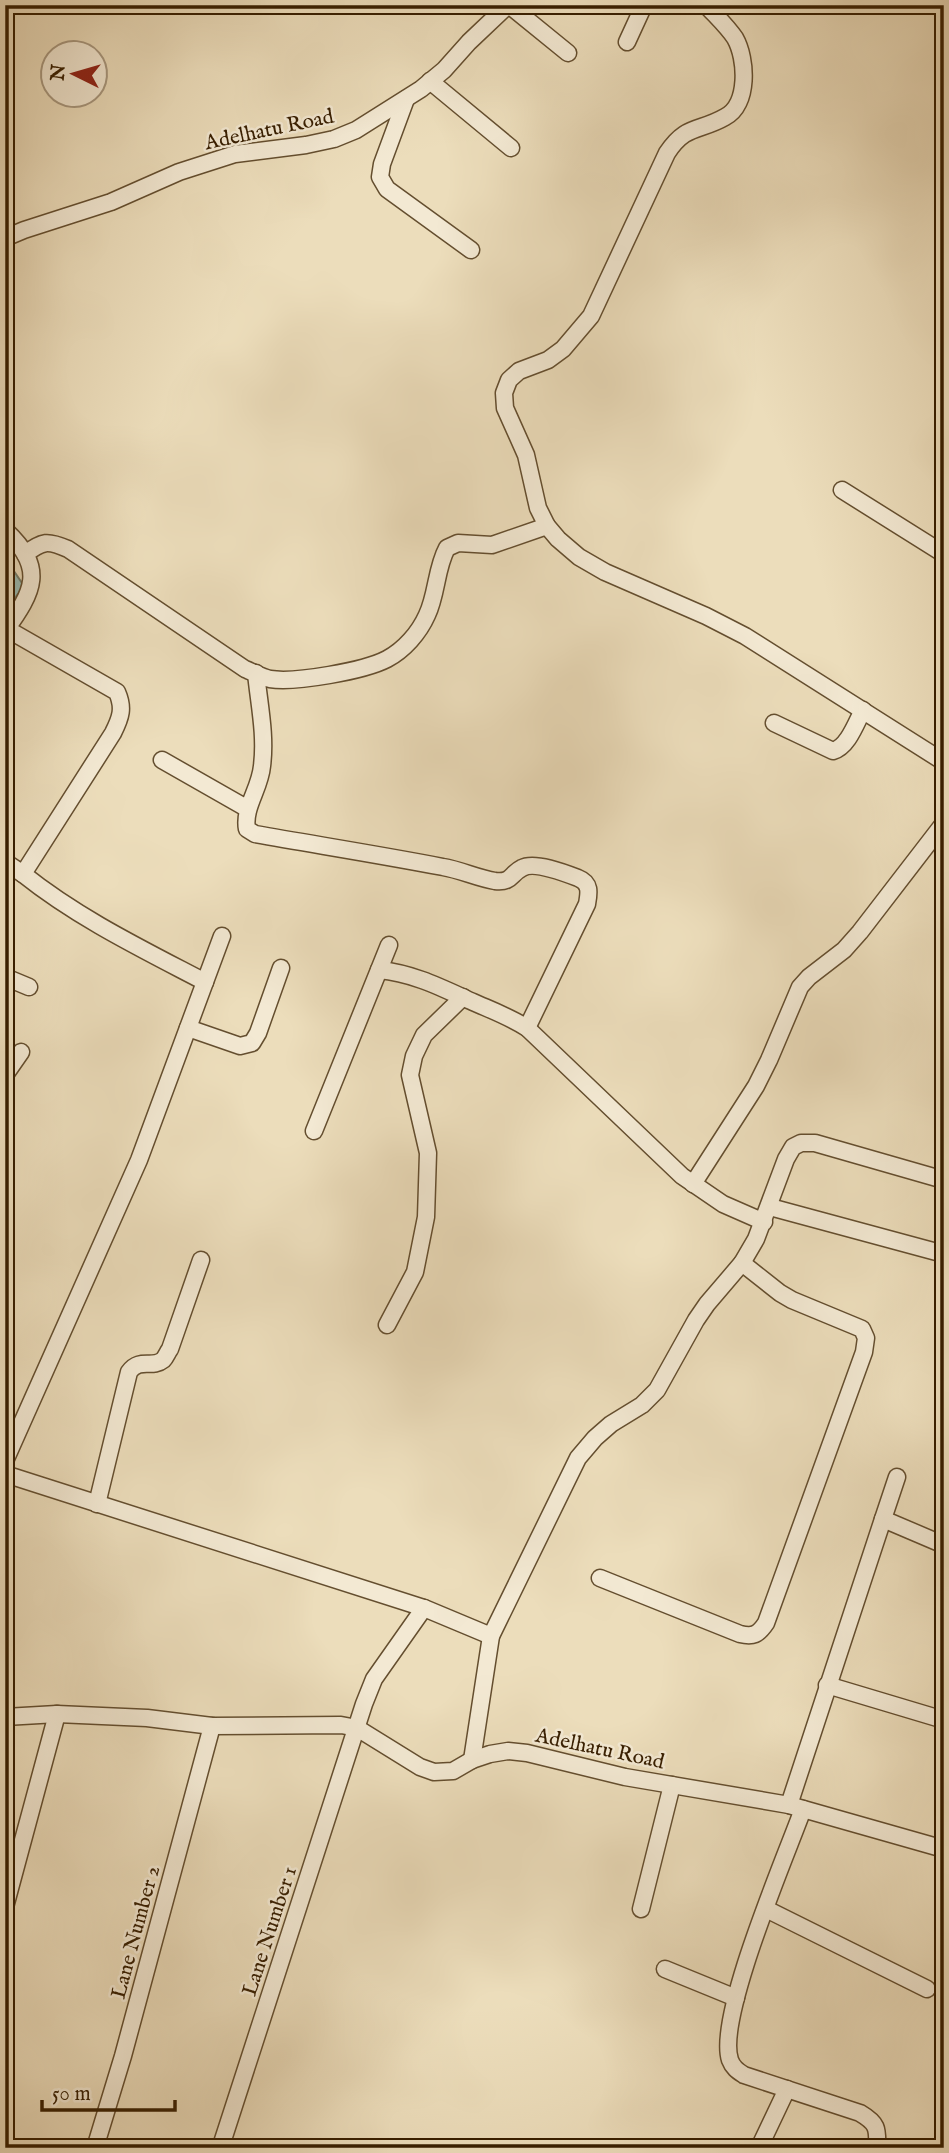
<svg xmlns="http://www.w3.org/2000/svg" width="949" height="2153" viewBox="0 0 949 2153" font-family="'IM FELL English',serif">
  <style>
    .water { fill: #99bbb2; stroke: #727c6b; stroke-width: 2 }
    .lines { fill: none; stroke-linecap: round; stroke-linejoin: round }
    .street-casing { stroke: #644e2f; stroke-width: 19 }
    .street { stroke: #f3e9d3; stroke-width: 16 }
    .labels { text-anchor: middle; stroke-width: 5; stroke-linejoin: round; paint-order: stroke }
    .street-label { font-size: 21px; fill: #371e00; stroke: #f3e9d3 }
  </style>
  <rect width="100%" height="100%" fill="#ecddbb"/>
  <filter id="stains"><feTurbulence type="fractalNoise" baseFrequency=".00286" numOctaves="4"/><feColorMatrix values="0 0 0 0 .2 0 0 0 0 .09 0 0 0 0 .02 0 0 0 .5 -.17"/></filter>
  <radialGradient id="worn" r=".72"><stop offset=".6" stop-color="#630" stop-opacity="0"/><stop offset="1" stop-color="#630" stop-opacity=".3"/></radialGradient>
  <polygon class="water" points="5,558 24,586 5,611"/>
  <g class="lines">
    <g class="street-casing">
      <g id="street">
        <polyline points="509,5 568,53"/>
        <path d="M706,5C716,16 727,26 735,38C747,59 749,105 725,117C699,132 686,124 667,153L591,316L563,349L548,360L519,371L509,380L504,393L505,408L526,455L538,508L547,526L558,539L579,557L605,572L706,616L745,636L944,762"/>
        <polyline points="627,42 644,5"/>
        <polyline points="430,81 511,148"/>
        <polyline points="406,99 382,164 380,177 387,189 471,250"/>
        <polyline points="5,238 24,230 111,202 179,172 235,154 306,145 334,139 356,130 421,89 444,70 469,42 508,5"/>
        <polyline points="842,490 944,554"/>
        <path d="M5,530C46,568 34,591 5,631"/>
        <path d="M25,554C43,541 47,540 68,549L245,669C253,672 261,677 270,679C295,683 364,671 387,659C404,650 419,633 427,615C437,594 436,568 447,548L458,543L492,545L547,526"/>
        <path d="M7,629L117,692C124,708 121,717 113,733L23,874C78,918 142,949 205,982"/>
        <path d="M256,673C259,704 266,735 262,766C260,789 243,808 247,829L255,834C317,845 381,855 443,867C461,870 477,878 495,881C512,883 510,874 522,868C534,861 565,873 578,878C591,883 589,893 587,904L527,1028"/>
        <path d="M774,723L833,751C848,747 856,723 863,710"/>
        <polyline points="162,760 248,809"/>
        <polyline points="5,862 23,874"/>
        <path d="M379,970C413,973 442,988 473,1002C491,1010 510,1017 527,1028L682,1176L723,1204L764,1222"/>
        <polyline points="5,977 29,987"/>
        <polyline points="188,1028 240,1046 252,1043 258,1033 281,968"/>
        <polyline points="5,1075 21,1052"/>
        <polyline points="314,1131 389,945"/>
        <polyline points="693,1184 756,1086 769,1060 800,987 809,977 844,950 860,932 944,823"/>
        <polyline points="770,1207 944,1254"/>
        <polyline points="387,1325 415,1272 426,1217 428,1153 410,1075 414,1056 424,1035 463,997"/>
        <polyline points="5,1461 139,1160 222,936"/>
        <polyline points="5,1474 424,1608 491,1636"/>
        <path d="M97,1504L129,1372C140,1357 152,1369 163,1360C166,1357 167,1353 170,1349L201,1260"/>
        <polyline points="883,1519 897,1477"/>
        <path d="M600,1578L740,1634C753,1637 758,1635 766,1623L864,1352L866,1338L862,1329L792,1300L780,1293L742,1263"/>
        <polyline points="827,1685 944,1720"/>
        <polyline points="5,1717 57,1714 147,1718 212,1726 341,1725 357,1728 420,1767 434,1772 453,1771 472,1760 490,1754 508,1751 527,1753 625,1777 789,1805 944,1849"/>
        <polyline points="472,1760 491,1636 578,1458 595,1438 611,1424 642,1405 657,1390 696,1320 707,1304 742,1263 756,1239 786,1159 793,1147 801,1143 815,1143 944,1180"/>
        <polyline points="789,1805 883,1519 944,1545"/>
        <path d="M803,1809C786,1856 716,2018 730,2060C733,2068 738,2071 744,2075L860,2113C877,2123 878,2128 877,2148"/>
        <polyline points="5,1907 57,1714"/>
        <polyline points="641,1909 672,1785"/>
        <polyline points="766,1909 927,1989"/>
        <polyline points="665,1969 736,1998"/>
        <polyline points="221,2146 364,1704 374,1679 424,1608"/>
        <polyline points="95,2148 123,2056 212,1726"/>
        <polyline points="759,2148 787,2089"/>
      </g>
    </g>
    <use href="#street" class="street"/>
  </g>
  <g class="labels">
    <g class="street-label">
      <text transform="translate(269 129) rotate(-12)" y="7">Adelhatu Road</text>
      <text transform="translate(600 1748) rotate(12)" y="7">Adelhatu Road</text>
      <text transform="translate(269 1931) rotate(-72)" y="7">Lane Number 1</text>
      <text transform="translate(135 1932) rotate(-75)" y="7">Lane Number 2</text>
    </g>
  </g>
  <rect width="949" height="2153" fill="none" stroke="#ecddbb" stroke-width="28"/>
  <rect x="7" y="7" width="935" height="2139" fill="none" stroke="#371e00" stroke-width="3.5"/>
  <rect x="14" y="14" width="921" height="2125" fill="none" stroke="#371e00" stroke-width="2"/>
  <g transform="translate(74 74) rotate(275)"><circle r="33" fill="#f3e9d3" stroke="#a8987f" stroke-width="2"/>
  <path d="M0-5L12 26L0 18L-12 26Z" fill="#8f2418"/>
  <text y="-10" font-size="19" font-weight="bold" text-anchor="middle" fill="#371e00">N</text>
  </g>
  <path d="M42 2100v10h133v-10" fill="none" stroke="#371e00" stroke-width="3.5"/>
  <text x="52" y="2100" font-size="21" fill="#371e00" stroke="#f3e9d3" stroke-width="5" paint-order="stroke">50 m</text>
  <rect width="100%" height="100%" filter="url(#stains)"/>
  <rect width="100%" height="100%" fill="url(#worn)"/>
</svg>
